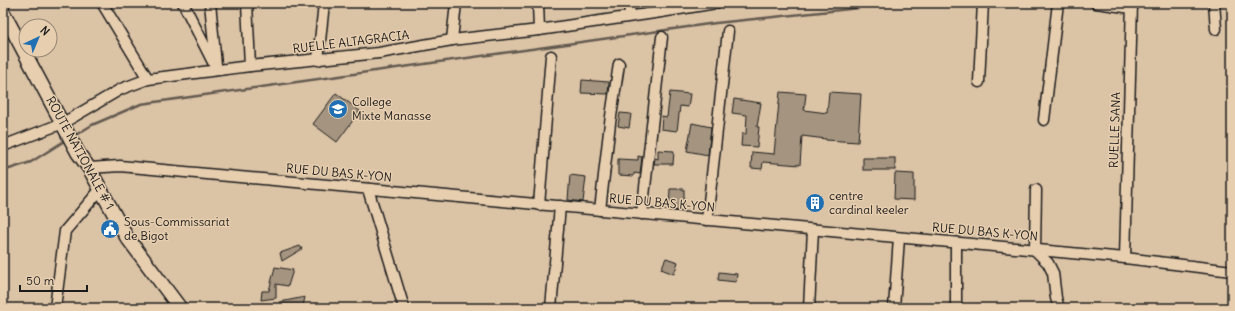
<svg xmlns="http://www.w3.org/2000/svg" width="1235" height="311" viewBox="0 0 1235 311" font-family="Delius,sans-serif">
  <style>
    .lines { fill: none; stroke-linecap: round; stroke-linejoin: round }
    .stream { stroke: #635a50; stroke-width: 2.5 }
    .building { fill: #a59580; stroke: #1c1c1c }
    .minor-casing { stroke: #1c1c1c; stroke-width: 13 }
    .major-casing { stroke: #1c1c1c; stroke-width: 16 }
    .minor { stroke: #e7ceaf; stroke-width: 10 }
    .major { stroke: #e7ceaf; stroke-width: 13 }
    .labels { text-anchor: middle; stroke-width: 3; stroke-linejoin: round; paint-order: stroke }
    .street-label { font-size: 12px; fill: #1c1c1c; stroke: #e7ceaf }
    .poi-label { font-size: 12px; fill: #1c1c1c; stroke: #e7ceaf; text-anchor: start }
  </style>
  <rect width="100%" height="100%" fill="#dbc3a6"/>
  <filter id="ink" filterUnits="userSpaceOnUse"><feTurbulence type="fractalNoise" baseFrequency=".025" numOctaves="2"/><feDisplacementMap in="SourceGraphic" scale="8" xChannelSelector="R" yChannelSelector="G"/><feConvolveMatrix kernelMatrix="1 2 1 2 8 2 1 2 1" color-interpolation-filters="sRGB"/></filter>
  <g filter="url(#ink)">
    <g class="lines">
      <g class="stream">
        <polyline points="74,136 92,125 141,104 716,23 859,8 863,3"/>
        <polyline points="3,171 31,162 66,140"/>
      </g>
    </g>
    <g class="building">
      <polygon points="582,80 609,82 608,94 581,93"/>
      <polygon points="670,92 690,94 688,107 680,106 677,131 661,129 662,116 667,117"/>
      <polygon points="780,92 806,94 804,110 827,113 829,92 861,94 858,142 826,140 826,139 802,136 800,165 763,162 762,169 751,168 752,152 774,154"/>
      <polygon points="336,93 360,111 337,142 313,124"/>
      <polygon points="734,99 761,103 757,127 759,127 757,147 741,146 742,134 746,134 747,115 732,113"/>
      <polygon points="620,113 631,114 629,128 618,126"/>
      <polygon points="692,123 711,127 708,155 687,151"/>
      <polygon points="658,150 674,151 673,164 654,164 655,158 658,159"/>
      <polygon points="638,156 642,157 640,174 634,173 634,176 618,175 618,159 638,160"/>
      <rect x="863" y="158" width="32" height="12"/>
      <polygon points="895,173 914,174 914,200 894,199"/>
      <polygon points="570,175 586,177 583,202 568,200"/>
      <polygon points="670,189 684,189 684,211 669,210"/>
      <polygon points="300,246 302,249 282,261 280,253"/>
      <polygon points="666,258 678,262 674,274 661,269"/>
      <polygon points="275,267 293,270 288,286 276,284 276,298 261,300 262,291 269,291"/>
      <polygon points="719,272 737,274 736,282 718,280"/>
      <polygon points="305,297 303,306 280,304 280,302"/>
    </g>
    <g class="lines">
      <g class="minor-casing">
        <g id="minor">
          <polyline points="102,3 148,79"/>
          <polyline points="183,3 217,70"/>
          <polyline points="210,3 216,65"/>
          <polyline points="247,3 250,66"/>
          <polyline points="538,3 539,30"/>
          <polyline points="629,3 630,16"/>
          <polyline points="1096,3 1132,8"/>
          <polyline points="1214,3 1216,29"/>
          <polyline points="452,40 456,3"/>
          <polyline points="318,60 324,3"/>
          <polyline points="979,82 983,3"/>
          <polyline points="1044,120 1058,3"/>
          <polyline points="3,146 63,123 121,89 148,79 250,66 379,53 452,40 539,30 661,12 716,3"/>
          <polyline points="89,168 120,166 1125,258 1232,271"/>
          <polyline points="368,189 404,308"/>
          <polyline points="1036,190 1035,250 1048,263 1053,273 1056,298 1059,308"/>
          <polyline points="539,205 551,56"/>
          <polyline points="600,210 610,123 619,64"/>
          <polyline points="642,214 662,37"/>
          <polyline points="707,220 728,31"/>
          <polyline points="1125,258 1132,3"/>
          <polyline points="55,308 65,231 100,190"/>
          <polyline points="551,308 560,206"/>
          <polyline points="809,308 813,230"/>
          <polyline points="894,308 899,238"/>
          <polyline points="956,308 956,243"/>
        </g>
      </g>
      <g class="major-casing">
        <polyline id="major" points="3,12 78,153 89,168 126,236 180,308"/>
      </g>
      <use href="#minor" class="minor"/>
      <use href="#major" class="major"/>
    </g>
  </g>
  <defs>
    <g id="school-disc" transform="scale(1)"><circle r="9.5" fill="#1f6fb2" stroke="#e7ceaf"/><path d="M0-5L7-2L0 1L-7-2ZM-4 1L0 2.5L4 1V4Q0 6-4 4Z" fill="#fff"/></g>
    <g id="building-disc" transform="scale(1)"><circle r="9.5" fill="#1f6fb2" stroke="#e7ceaf"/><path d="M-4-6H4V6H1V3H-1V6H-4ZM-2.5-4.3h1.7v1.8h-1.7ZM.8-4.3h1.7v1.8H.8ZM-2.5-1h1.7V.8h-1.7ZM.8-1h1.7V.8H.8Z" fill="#fff"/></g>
    <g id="civic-disc" transform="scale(1)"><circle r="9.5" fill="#1f6fb2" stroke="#e7ceaf"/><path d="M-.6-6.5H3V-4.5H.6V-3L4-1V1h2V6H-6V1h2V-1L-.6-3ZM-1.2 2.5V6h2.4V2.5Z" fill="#fff"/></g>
  </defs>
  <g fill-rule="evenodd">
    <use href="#school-disc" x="338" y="109"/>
    <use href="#building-disc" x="815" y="203"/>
    <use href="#civic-disc" x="110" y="229"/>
  </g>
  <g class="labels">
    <g class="street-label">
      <text transform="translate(351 42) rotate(-7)" y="4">RUELLE ALTAGRACIA</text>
      <text transform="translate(1115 130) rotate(-88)" y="4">RUELLE SANA</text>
      <text transform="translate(80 153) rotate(61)" y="4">ROUTE NATIONALE # 1</text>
      <text transform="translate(339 173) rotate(5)" y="4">RUE DU BAS K-YON</text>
      <text transform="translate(662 203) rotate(5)" y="4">RUE DU BAS K-YON</text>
      <text transform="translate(985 232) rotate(5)" y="4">RUE DU BAS K-YON</text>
    </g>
    <g class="poi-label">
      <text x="352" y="106">College<tspan x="352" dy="14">Mixte Manasse</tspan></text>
      <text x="829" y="200">centre<tspan x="829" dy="14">cardinal keeler</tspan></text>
      <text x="124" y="226">Sous-Commissariat<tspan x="124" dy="14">de Bigot</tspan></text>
    </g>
  </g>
  <rect width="1235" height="311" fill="none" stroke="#e7ceaf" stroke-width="16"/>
  <rect x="8" y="8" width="1219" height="295" fill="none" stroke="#1c1c1c" stroke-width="1.5" filter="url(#ink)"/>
  <g transform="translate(38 38) rotate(44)"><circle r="19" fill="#e7ceaf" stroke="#968774"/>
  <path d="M0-3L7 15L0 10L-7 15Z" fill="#1f6fb2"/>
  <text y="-6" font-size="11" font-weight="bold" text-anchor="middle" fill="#1c1c1c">N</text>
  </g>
  <path d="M20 285v6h67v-6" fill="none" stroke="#1c1c1c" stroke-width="2"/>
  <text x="26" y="285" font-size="12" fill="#1c1c1c" stroke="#e7ceaf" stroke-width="3" paint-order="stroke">50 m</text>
</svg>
